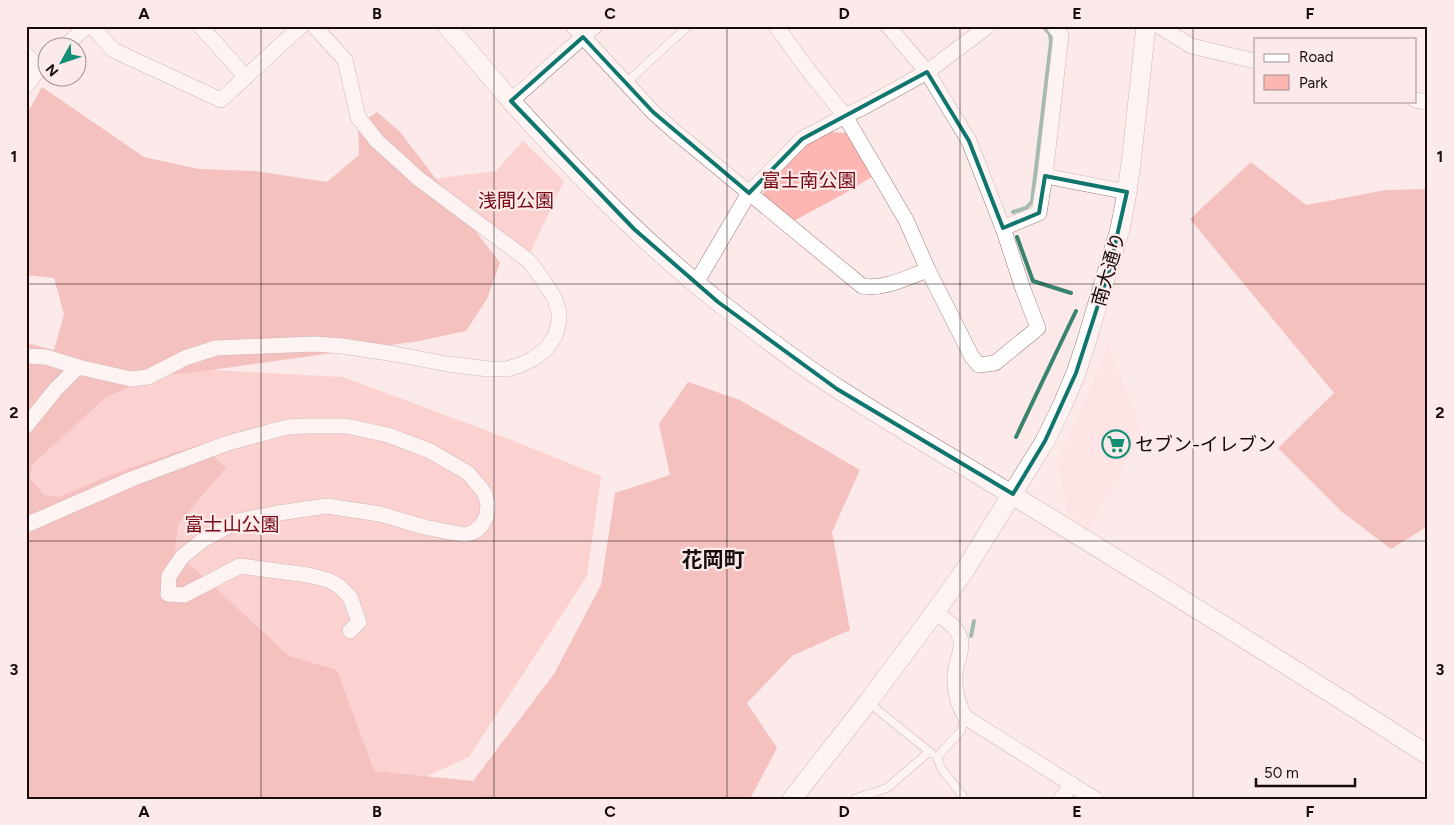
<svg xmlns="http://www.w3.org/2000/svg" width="1454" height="825" viewBox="0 0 1454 825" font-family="Figtree,'Noto Sans JP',sans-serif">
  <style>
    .built { fill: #fddfdd }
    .green { fill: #fdb6b1 }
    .forest { fill: #eb918c }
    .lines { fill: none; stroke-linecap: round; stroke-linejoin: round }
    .stream { stroke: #3a836f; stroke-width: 4 }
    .service-casing { stroke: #9e7a77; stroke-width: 9 }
    .minor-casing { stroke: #9e7a77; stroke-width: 16 }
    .tertiary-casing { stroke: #9e7a77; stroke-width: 20 }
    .service { stroke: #fff; stroke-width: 8 }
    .minor { stroke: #fff; stroke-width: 15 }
    .tertiary { stroke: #fff; stroke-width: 19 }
    .marked { fill: none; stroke: #0f766e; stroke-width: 4; stroke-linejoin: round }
    .grid { fill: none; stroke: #180b0b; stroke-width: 1; stroke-opacity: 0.55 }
    .labels { text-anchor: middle; stroke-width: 4.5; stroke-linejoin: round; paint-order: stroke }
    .park-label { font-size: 19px; fill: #780a17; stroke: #fbeae9 }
    .street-label { font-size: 19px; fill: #180b0b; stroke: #fbeae9 }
    .poi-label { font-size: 19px; fill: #180b0b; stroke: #fbeae9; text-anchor: start }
    .quarter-label { font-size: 21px; font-weight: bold; fill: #180b0b; stroke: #fbeae9 }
    .neatline { fill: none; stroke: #180b0b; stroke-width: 2 }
    .grid-label { font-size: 16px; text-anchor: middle; font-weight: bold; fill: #180b0b }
  </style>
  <rect width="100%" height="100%" fill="#fbeae9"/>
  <polygon class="built" points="1108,342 1142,431 1089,531 1068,514 1056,460 1090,388"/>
  <g class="green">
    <polygon points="830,132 848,133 873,176 849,191 792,222 764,197 763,187 800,148"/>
    <polygon points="523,141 564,181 529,255 432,179 496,171"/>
    <polygon points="81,363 343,377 509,439 601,476 587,576 469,757 377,799 26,572 28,414"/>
  </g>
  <g class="forest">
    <polygon points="42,87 144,157 199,169 255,171 327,182 359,155 358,125 377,112 400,132 500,263 487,299 466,331 419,341 190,373 162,375 142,381 105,398 32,465 30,478 44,495 59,497 113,474 200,444 226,468 178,524 175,551 289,656 337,670 374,771 473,781 554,674 601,585 615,493 670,475 659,424 688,382 740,400 860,470 832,532 850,630 792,656 747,703 777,748 750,799 26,799 26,343 54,350 64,314 54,278 26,275 26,115"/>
    <polygon points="1251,162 1306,205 1386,190 1428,189 1428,526 1391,549 1342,512 1278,448 1334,393 1190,219"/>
  </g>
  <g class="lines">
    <g class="stream">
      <polyline points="1013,212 1026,208 1032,202 1051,42 1050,34 1043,26"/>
      <polyline points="1017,237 1033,281 1071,293"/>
      <polyline points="1016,437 1076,311"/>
      <polyline points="971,636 974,621"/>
    </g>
    <g class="service-casing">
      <g id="service">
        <polyline points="627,82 688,26"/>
        <polyline points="868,702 931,753"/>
        <polyline points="965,717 961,731 937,757 941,768 965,799"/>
        <polyline points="854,799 887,788 929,752"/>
      </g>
    </g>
    <g class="minor-casing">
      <g id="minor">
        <polyline points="92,26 113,50 221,100 301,26"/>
        <polyline points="200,26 246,77"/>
        <path d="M573,26L653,112L673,130L862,286C884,290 908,277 928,270"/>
        <polyline points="776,26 805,66 845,116 906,220 928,270 972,357 979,365 995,363 1038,328 1023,289 1003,228 969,141 927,72 888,26"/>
        <polyline points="1159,26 1191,46 1255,61"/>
        <polyline points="63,48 87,26"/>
        <polyline points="26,54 39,69"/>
        <polyline points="26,86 39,69 48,61"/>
        <polyline points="1415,100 1428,102"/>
        <polyline points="511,101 595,26"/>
        <polyline points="1045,176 1127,192"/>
        <polyline points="1003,228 1039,213 1045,176 1061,35 1054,26"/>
        <polyline points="696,283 749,193 802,139 845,116 864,107 927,72 988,26"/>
        <polyline points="26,356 46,357 78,367 131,379 148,377 185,358 216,348 314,344 342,346 395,354 447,364 489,369 507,369 520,365 533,359 547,348 555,336 559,322 559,312 555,299 543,280 529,261 419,179 377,141 358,117 345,60 314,26"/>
        <polyline points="26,426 56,389 78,367"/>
        <polyline points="26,525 134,478 228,443 287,427 306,426 346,426 388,435 430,451 468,473 484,492 488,504 487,515 482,525 474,532 465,535 424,527 380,514 327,506 278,513 238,521 203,540 182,557 169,576 168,594 184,595 240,566 308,575 328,580 339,586 350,597 359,622 350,631"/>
        <path d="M935,612C945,619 962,630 961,645C961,655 955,665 955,676C954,691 958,704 965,717L1095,799"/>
        <polyline points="1061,799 1072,784"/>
      </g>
    </g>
    <g class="tertiary-casing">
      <g id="tertiary">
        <path d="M447,26C469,51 490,76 511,101C576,173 644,243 720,303C758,333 798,364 840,390C897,427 956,460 1014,496C1153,581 1291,667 1428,755"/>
        <polyline points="792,799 868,702 935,612 965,570 1045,441 1062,406 1076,373 1086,343 1120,229 1127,192 1131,163 1146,26"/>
      </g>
    </g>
    <use href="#service" class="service"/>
    <use href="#minor" class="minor"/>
    <use href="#tertiary" class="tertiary"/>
  </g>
  <path d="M0 0H1454V825H0ZM583,37L653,112L749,193L802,139L927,72L969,141L1003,228L1039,213L1045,176L1127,192L1109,271L1076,373L1045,441L1013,494L837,389L718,302L634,229L511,101Z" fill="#fbeae9" fill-opacity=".55" fill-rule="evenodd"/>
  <path class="marked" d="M583,37L653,112L749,193L802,139L927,72L969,141L1003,228L1039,213L1045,176L1127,192L1109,271L1076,373L1045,441L1013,494L837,389L718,302L634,229L511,101Z"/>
  <path class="grid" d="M261,26V799M494,26V799M727,26V799M960,26V799M1193,26V799M26,284H1428M26,541H1428"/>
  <defs>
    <g id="supermarket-ring" transform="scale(1.4375)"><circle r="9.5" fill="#fbeae9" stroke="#128f74" stroke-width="1.5"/><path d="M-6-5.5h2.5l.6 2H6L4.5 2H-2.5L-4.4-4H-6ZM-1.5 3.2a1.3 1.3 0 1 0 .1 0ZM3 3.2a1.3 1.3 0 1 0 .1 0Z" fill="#128f74"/></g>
  </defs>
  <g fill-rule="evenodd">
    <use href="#supermarket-ring" x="1116" y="444"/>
  </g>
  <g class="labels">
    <g class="park-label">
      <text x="809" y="187">富士南公園</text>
      <text x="516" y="207">浅間公園</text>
      <text x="232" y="531">富士山公園</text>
    </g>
    <g class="street-label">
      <text transform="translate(1108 269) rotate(-74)" y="7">南大通り</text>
    </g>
    <g class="poi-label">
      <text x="1135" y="451">セブン-イレブン</text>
    </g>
    <g class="quarter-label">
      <text x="713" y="567">花岡町</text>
    </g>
  </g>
  <rect width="1454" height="825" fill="none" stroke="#fbeae9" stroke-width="55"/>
  <rect x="1254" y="38" width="162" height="65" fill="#fbeae9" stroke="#a09190"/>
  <rect x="1264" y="54" width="25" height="8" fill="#ffffff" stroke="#a09190"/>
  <text x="1299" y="62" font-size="15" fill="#180b0b">Road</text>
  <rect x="1264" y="75" width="25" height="15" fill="#fdb6b1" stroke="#a09190"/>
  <text x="1299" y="88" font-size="15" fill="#180b0b">Park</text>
  <g transform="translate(62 62) rotate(230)"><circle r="24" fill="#fbeae9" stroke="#a09190"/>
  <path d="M0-4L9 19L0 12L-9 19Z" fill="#128f74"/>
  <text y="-8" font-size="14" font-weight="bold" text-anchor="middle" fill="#180b0b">N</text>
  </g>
  <path d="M1256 778v8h99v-8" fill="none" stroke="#180b0b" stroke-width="2.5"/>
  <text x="1264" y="778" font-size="15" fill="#180b0b" stroke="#fbeae9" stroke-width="4" paint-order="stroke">50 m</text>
  <rect x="28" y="28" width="1398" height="770" class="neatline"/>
  <g class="grid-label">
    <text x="144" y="19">A</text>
    <text x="377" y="19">B</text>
    <text x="610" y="19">C</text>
    <text x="844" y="19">D</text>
    <text x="1077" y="19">E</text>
    <text x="1310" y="19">F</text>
    <text x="14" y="162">1</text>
    <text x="1440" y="162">1</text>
    <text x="14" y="418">2</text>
    <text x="1440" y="418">2</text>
    <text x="14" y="675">3</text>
    <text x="1440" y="675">3</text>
    <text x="144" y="817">A</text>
    <text x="377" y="817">B</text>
    <text x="610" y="817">C</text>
    <text x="844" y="817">D</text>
    <text x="1077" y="817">E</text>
    <text x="1310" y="817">F</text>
  </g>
</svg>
